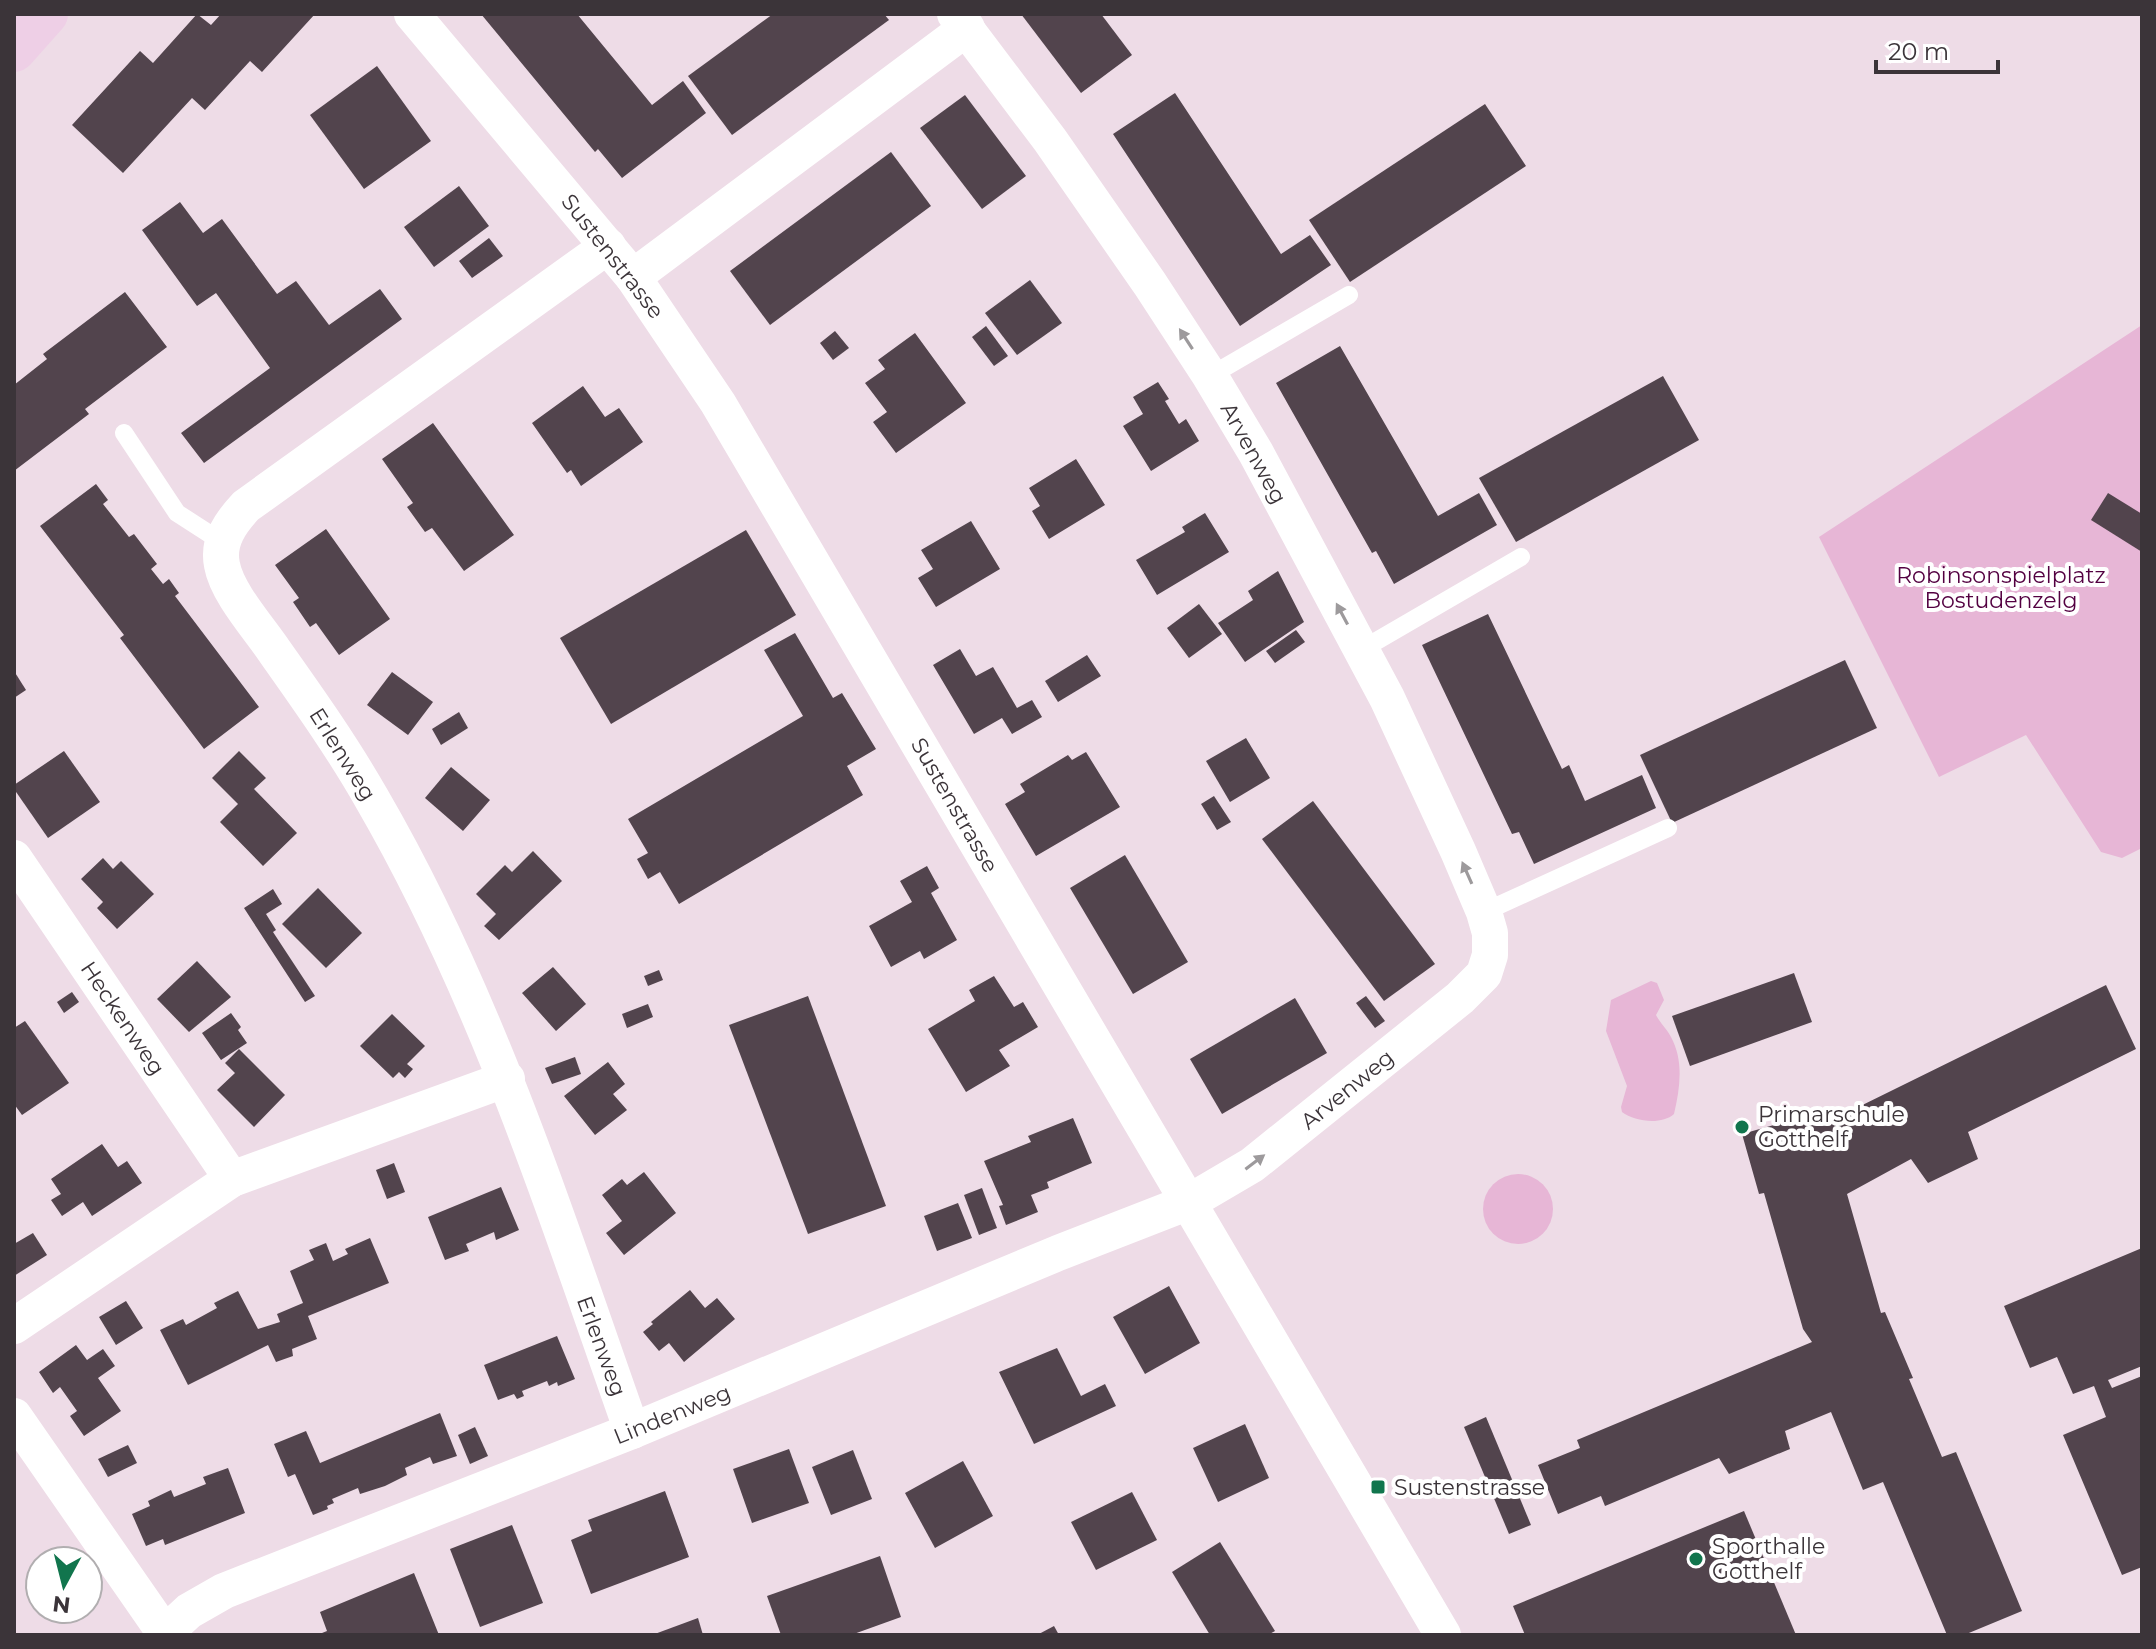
<svg xmlns="http://www.w3.org/2000/svg" width="2156" height="1649" viewBox="0 0 2156 1649" font-family="Montserrat,sans-serif">
  <style>
    .green { fill: #e7b6d6 }
    .building { fill: #52444d }
    .lines { fill: none; stroke-linecap: round; stroke-linejoin: round }
    .lane { stroke: #fff; stroke-width: 18 }
    .street { stroke: #fff; stroke-width: 36 }
    .secondary { stroke: #eecfe6; stroke-width: 44 }
    .oneway { fill: #9d9a9c }
    .poi-dot { fill: #11754d; stroke: #fff; stroke-width: 3 }
    .labels { text-anchor: middle; stroke-width: 8; stroke-linejoin: round; paint-order: stroke }
    .street-label { font-size: 22px; fill: #3b3439; stroke: #fff }
    .park-label { font-size: 22px; fill: #530041; stroke: #fff }
    .poi-label { font-size: 22px; fill: #3b3439; stroke: #fff; text-anchor: start }
  </style>
  <rect width="100%" height="100%" fill="#eedce7"/>
  <g class="green">
    <polygon points="2142,325 2142,848 2122,858 2101,852 2026,735 1939,777 1819,537"/>
    <path d="M1651,981L1657,983L1664,1000L1656,1015C1660,1023 1667,1029 1671,1037C1684,1061 1680,1088 1674,1114C1662,1125 1635,1122 1622,1112L1621,1107L1627,1086L1606,1031L1611,1000Z"/>
    <circle cx="1518" cy="1209" r="35"/>
  </g>
  <g class="building">
    <polygon points="197,14 211,25 221,14 315,14 262,72 250,61 205,110 192,98 123,173 72,125 140,51 153,63"/>
    <polygon points="481,14 577,14 652,105 683,81 706,113 622,178 598,149 595,152"/>
    <polygon points="773,14 884,14 889,20 732,135 688,76"/>
    <polygon points="1021,14 1101,14 1132,55 1081,93"/>
    <polygon points="377,66 431,141 364,189 310,115"/>
    <polygon points="1175,93 1281,254 1310,235 1331,265 1240,326 1113,134"/>
    <polygon points="965,95 1026,176 982,209 920,128"/>
    <polygon points="1485,104 1526,166 1350,282 1309,220"/>
    <polygon points="891,152 931,206 770,325 730,271"/>
    <polygon points="459,186 489,226 434,267 404,227"/>
    <polygon points="180,202 203,233 222,219 277,294 296,281 329,325 380,289 402,319 204,463 181,433 270,368 216,293 197,306 142,230"/>
    <polygon points="489,238 503,256 472,278 459,261"/>
    <polygon points="1030,280 1062,323 1017,355 985,313"/>
    <polygon points="125,292 167,347 85,409 89,414 14,471 14,385 47,359 43,354"/>
    <polygon points="986,326 1008,356 994,366 972,337"/>
    <polygon points="835,331 849,348 833,360 820,343"/>
    <polygon points="915,333 966,403 896,453 873,422 887,412 865,383 885,369 878,360"/>
    <polygon points="1340,346 1438,516 1479,493 1497,525 1394,584 1376,551 1372,553 1276,383"/>
    <polygon points="1663,376 1699,440 1516,542 1479,478"/>
    <polygon points="1158,382 1169,399 1165,401 1179,424 1186,419 1199,441 1151,471 1123,426 1143,414 1133,397"/>
    <polygon points="583,386 605,417 619,408 643,442 581,486 571,470 567,473 532,423"/>
    <polygon points="433,423 514,535 464,571 432,528 425,532 407,507 413,503 382,459"/>
    <polygon points="1076,459 1105,505 1049,539 1032,511 1040,506 1029,488"/>
    <polygon points="96,484 108,500 103,504 129,537 134,534 157,564 151,569 163,584 169,579 179,593 175,596 259,707 204,749 120,638 124,635 40,526"/>
    <polygon points="2108,493 2142,514 2142,552 2091,520"/>
    <polygon points="1205,513 1229,552 1157,595 1136,560 1185,532 1182,527"/>
    <polygon points="971,521 1000,569 936,607 918,578 933,569 921,550"/>
    <polygon points="326,529 390,619 339,655 316,623 310,627 293,602 299,598 275,565"/>
    <polygon points="746,530 796,615 611,724 560,638"/>
    <polygon points="1278,571 1304,622 1245,662 1218,623 1253,600 1248,591"/>
    <polygon points="1199,604 1222,634 1189,658 1167,628"/>
    <polygon points="1488,614 1562,769 1569,765 1585,801 1642,775 1656,808 1534,864 1519,832 1512,834 1422,645"/>
    <polygon points="1296,630 1305,642 1275,663 1266,651"/>
    <polygon points="795,633 833,698 842,693 876,749 847,766 863,795 679,904 660,872 648,879 637,859 648,853 628,819 803,716 764,650"/>
    <polygon points="960,649 976,676 993,667 1017,708 1032,700 1042,717 1012,734 1002,718 974,734 933,665"/>
    <polygon points="1087,655 1101,676 1058,702 1045,681"/>
    <polygon points="1845,660 1877,728 1672,823 1640,755"/>
    <polygon points="14,671 26,690 14,698"/>
    <polygon points="392,672 433,702 408,735 367,705"/>
    <polygon points="459,712 468,728 441,745 432,729"/>
    <polygon points="1246,738 1270,778 1230,802 1206,761"/>
    <polygon points="64,751 100,802 48,838 14,789 14,785"/>
    <polygon points="239,751 266,778 254,789 297,833 263,866 220,822 238,804 212,778"/>
    <polygon points="1086,752 1120,807 1036,856 1005,804 1025,792 1020,784 1068,755 1072,760"/>
    <polygon points="451,767 490,800 463,831 425,798"/>
    <polygon points="1214,796 1231,822 1217,830 1201,804"/>
    <polygon points="1313,801 1435,964 1384,1001 1262,839"/>
    <polygon points="533,851 562,881 499,940 484,926 496,914 476,894 505,865 512,872"/>
    <polygon points="1125,855 1188,962 1133,994 1070,888"/>
    <polygon points="103,858 113,869 121,861 154,894 117,929 97,908 103,902 81,879"/>
    <polygon points="927,866 939,888 931,893 957,940 924,959 920,951 891,967 869,926 912,902 900,881"/>
    <polygon points="318,888 362,933 326,968 282,924"/>
    <polygon points="273,889 282,904 266,914 276,930 273,932 315,996 305,1002 244,908"/>
    <polygon points="197,961 231,997 189,1032 157,999"/>
    <polygon points="553,967 586,1004 556,1031 522,993"/>
    <polygon points="659,970 663,980 648,986 644,976"/>
    <polygon points="1794,973 1812,1022 1690,1066 1672,1016"/>
    <polygon points="994,976 1014,1007 1023,1002 1038,1027 999,1050 1010,1066 966,1092 928,1029 975,1001 969,990"/>
    <polygon points="2106,985 2136,1049 1968,1132 1978,1159 1928,1183 1911,1159 1847,1194 1881,1313 1885,1312 1913,1378 1909,1379 1942,1457 1956,1452 2022,1611 1964,1635 1947,1635 1883,1482 1863,1490 1831,1412 1785,1431 1790,1449 1729,1474 1719,1458 1605,1506 1601,1496 1558,1514 1538,1465 1580,1448 1577,1440 1812,1342 1803,1329 1764,1193 1759,1194 1742,1134 1830,1109 1832,1120"/>
    <polygon points="72,992 79,1002 64,1013 57,1002"/>
    <polygon points="808,996 886,1206 808,1234 729,1025"/>
    <polygon points="1366,996 1385,1021 1375,1028 1356,1003"/>
    <polygon points="1295,998 1327,1053 1222,1114 1190,1059"/>
    <polygon points="648,1004 653,1017 627,1028 622,1014"/>
    <polygon points="231,1013 241,1027 238,1030 247,1043 221,1060 202,1033"/>
    <polygon points="392,1014 425,1046 407,1064 413,1069 405,1078 399,1072 393,1078 360,1046"/>
    <polygon points="25,1021 69,1083 22,1115 14,1104 14,1028"/>
    <polygon points="239,1049 285,1095 254,1127 217,1090 235,1073 225,1063"/>
    <polygon points="575,1057 581,1074 552,1084 545,1068"/>
    <polygon points="608,1062 625,1084 613,1094 627,1110 595,1135 564,1096"/>
    <polygon points="1073,1118 1092,1163 1047,1182 1049,1188 1031,1195 1038,1212 1006,1225 999,1206 1003,1205 984,1161 1031,1142 1028,1136"/>
    <polygon points="102,1144 118,1167 127,1161 142,1183 92,1216 83,1202 62,1216 51,1200 61,1194 51,1179"/>
    <polygon points="394,1163 405,1192 387,1199 376,1170"/>
    <polygon points="644,1172 676,1213 624,1255 606,1233 622,1221 602,1195 622,1179 627,1185"/>
    <polygon points="501,1187 519,1230 496,1240 494,1232 466,1244 469,1251 445,1260 428,1217"/>
    <polygon points="982,1188 997,1228 979,1235 964,1195"/>
    <polygon points="958,1203 972,1238 937,1251 924,1216"/>
    <polygon points="33,1233 47,1255 14,1276 14,1244"/>
    <polygon points="370,1238 389,1283 308,1316 317,1339 292,1349 293,1356 276,1362 268,1345 188,1385 160,1330 183,1319 186,1325 217,1308 214,1303 238,1291 258,1329 280,1322 277,1314 303,1303 290,1271 314,1260 309,1250 326,1243 333,1261 348,1254 345,1249"/>
    <polygon points="2142,1248 2142,1366 2108,1380 2112,1388 2142,1376 2142,1567 2122,1575 2063,1435 2106,1417 2094,1386 2073,1394 2057,1357 2030,1368 2004,1306"/>
    <polygon points="1169,1286 1200,1343 1145,1374 1113,1317"/>
    <polygon points="690,1290 705,1308 717,1298 735,1319 684,1362 669,1343 659,1351 643,1332 653,1324 651,1322"/>
    <polygon points="126,1301 143,1328 116,1345 99,1317"/>
    <polygon points="557,1336 575,1379 558,1386 557,1382 549,1386 547,1381 522,1391 524,1396 517,1399 514,1394 498,1400 484,1365"/>
    <polygon points="76,1345 87,1360 103,1349 115,1366 98,1378 121,1411 84,1436 70,1416 77,1411 60,1387 53,1393 39,1372"/>
    <polygon points="1057,1348 1081,1396 1105,1384 1116,1406 1034,1444 999,1372"/>
    <polygon points="440,1413 457,1456 433,1464 430,1457 405,1468 407,1475 385,1486 360,1494 358,1488 332,1499 334,1503 327,1506 328,1509 313,1515 295,1474 288,1477 274,1444 306,1431 320,1463"/>
    <polygon points="1486,1417 1531,1525 1509,1534 1464,1427"/>
    <polygon points="1245,1424 1269,1478 1218,1502 1193,1448"/>
    <polygon points="475,1427 488,1456 470,1464 458,1435"/>
    <polygon points="128,1445 137,1463 108,1477 98,1459"/>
    <polygon points="789,1449 809,1503 752,1523 733,1469"/>
    <polygon points="853,1450 872,1499 831,1515 812,1467"/>
    <polygon points="963,1461 993,1516 935,1548 905,1493"/>
    <polygon points="228,1468 245,1513 165,1545 163,1539 146,1546 132,1514 150,1506 148,1501 171,1490 174,1497 206,1484 203,1477"/>
    <polygon points="665,1491 689,1557 591,1594 571,1540 592,1531 588,1520"/>
    <polygon points="1132,1492 1157,1540 1096,1570 1071,1522"/>
    <polygon points="1744,1511 1796,1635 1525,1635 1513,1606"/>
    <polygon points="512,1525 543,1603 480,1627 450,1549"/>
    <polygon points="1220,1542 1275,1631 1268,1635 1210,1635 1172,1572"/>
    <polygon points="880,1556 901,1617 851,1635 781,1635 767,1596"/>
    <polygon points="414,1573 439,1635 317,1635 327,1631 320,1612"/>
    <polygon points="698,1618 703,1635 652,1635"/>
    <polygon points="1054,1626 1059,1635 1037,1635"/>
  </g>
  <g class="lines">
    <g class="lane">
      <polyline points="1210,376 1349,295"/>
      <polyline points="124,433 177,513 222,542"/>
      <polyline points="1361,650 1521,557"/>
      <polyline points="1484,912 1668,828"/>
    </g>
    <g class="street">
      <polyline points="412,14 633,277 718,403 1443,1635"/>
      <path d="M608,246L246,506C231,522 217,541 222,565C227,593 259,628 275,652C309,700 343,748 372,799C487,997 556,1216 632,1431"/>
      <polyline points="633,277 967,28"/>
      <polyline points="14,858 232,1179"/>
      <polyline points="14,1326 232,1179 507,1079"/>
      <polyline points="14,1416 166,1635"/>
      <polyline points="163,1635 189,1611 224,1591 632,1431 1058,1253 1189,1202 1252,1165 1460,998 1484,974 1490,955 1490,933 1484,912 1458,851 1387,698 1256,453 1210,376 1150,284 1050,140 955,14"/>
    </g>
    <polyline class="secondary" points="14,50 46,14"/>
  </g>
  <defs><path id="oneway-solid" d="M-6-.8H1V-3.2L6.5 0L1 3.2V.8H-6Z" transform="scale(2)"/></defs>
  <g class="oneway">
    <use href="#oneway-solid" transform="translate(1186 339) rotate(-123)"/>
    <use href="#oneway-solid" transform="translate(1342 614) rotate(-118)"/>
    <use href="#oneway-solid" transform="translate(1467 873) rotate(-114)"/>
    <use href="#oneway-solid" transform="translate(1255 1162) rotate(-37)"/>
  </g>
  <g class="poi-dot">
    <circle cx="1742" cy="1127" r="8"/>
    <rect x="1370" y="1479" width="16" height="16" rx="4"/>
    <circle cx="1696" cy="1559" r="8"/>
  </g>
  <g class="labels">
    <g class="street-label">
      <text transform="translate(613 256) rotate(52)" y="8">Sustenstrasse</text>
      <text transform="translate(1254 453) rotate(61)" y="8">Arvenweg</text>
      <text transform="translate(343 754) rotate(58)" y="8">Erlenweg</text>
      <text transform="translate(955 805) rotate(60)" y="8">Sustenstrasse</text>
      <text transform="translate(123 1018) rotate(56)" y="8">Heckenweg</text>
      <text transform="translate(1347 1089) rotate(-39)" y="8">Arvenweg</text>
      <text transform="translate(602 1346) rotate(70)" y="8">Erlenweg</text>
      <text transform="translate(672 1414) rotate(-22)" y="8">Lindenweg</text>
    </g>
    <g class="park-label">
      <text x="2001" y="583">Robinsonspielplatz<tspan x="2001" dy="25">Bostudenzelg</tspan></text>
    </g>
    <g class="poi-label">
      <text x="1758" y="1122">Primarschule<tspan x="1758" dy="25">Gotthelf</tspan></text>
      <text x="1394" y="1495">Sustenstrasse</text>
      <text x="1712" y="1554">Sporthalle<tspan x="1712" dy="25">Gotthelf</tspan></text>
    </g>
  </g>
  <rect width="2156" height="1649" fill="none" stroke="#3b3439" stroke-width="32"/>
  <g transform="translate(64 1585) rotate(187)"><circle r="38" fill="#ffffff" stroke="#b1aeb0" stroke-width="2"/>
  <path d="M0-6L14 30L0 20L-14 30Z" fill="#11754d"/>
  <text y="-12" font-size="22" font-weight="bold" text-anchor="middle" fill="#3b3439">N</text>
  </g>
  <path d="M1876 60v12h122v-12" fill="none" stroke="#3b3439" stroke-width="4"/>
  <text x="1888" y="60" font-size="24" fill="#3b3439" stroke="#ffffff" stroke-width="6" paint-order="stroke">20 m</text>
</svg>
